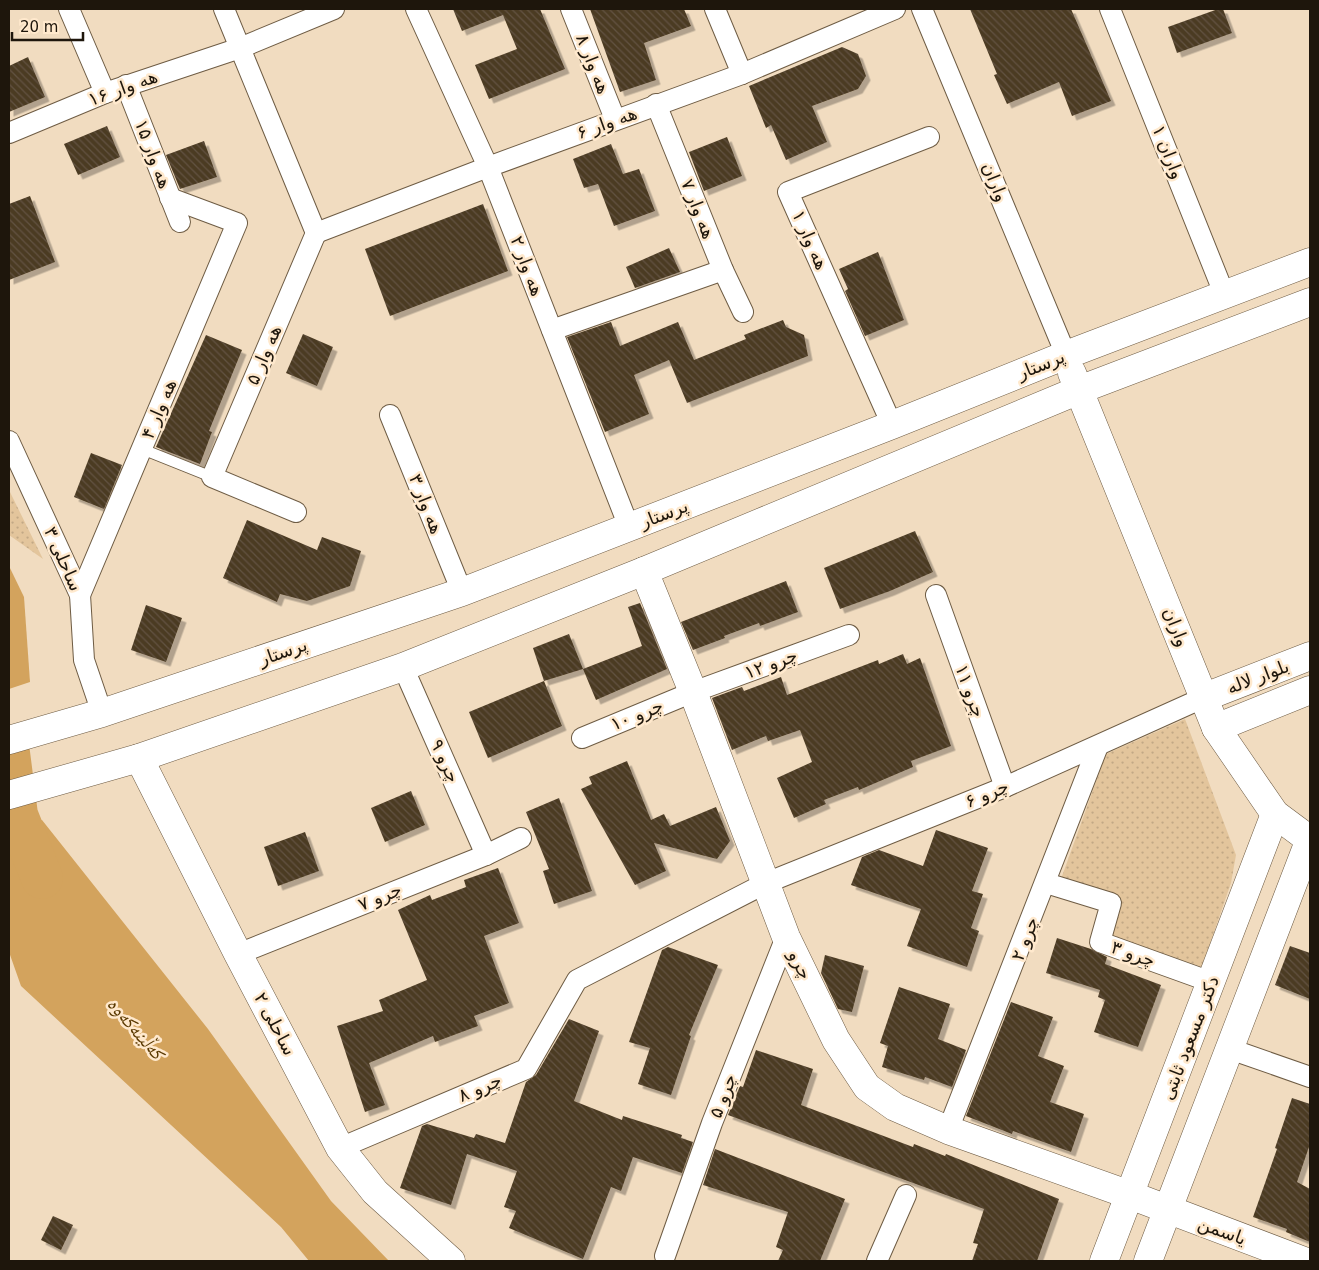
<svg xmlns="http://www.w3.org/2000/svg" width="1319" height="1270" viewBox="0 0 1319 1270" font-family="'DejaVu Sans','Noto Naskh Arabic',sans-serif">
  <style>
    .park { fill: url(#park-dots) }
    .water { fill: #d3a35d }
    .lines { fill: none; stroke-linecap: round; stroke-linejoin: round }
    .river { stroke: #d3a35d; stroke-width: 42 }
    .building { fill: url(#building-back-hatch); filter: url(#shadow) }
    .lane-casing { stroke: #6e5c44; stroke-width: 12 }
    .street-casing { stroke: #6e5c44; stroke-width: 22 }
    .secondary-casing { stroke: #6e5c44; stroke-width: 29 }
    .lane { stroke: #fff; stroke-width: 10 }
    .street { stroke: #fff; stroke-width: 20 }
    .secondary { stroke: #fff; stroke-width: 28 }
    .labels { text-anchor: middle; stroke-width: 5; stroke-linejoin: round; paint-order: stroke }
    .street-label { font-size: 18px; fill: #1e160c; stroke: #ffe9cd }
    .water-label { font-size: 19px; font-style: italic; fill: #5a3900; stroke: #ffe9cd }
  </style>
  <defs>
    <pattern id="park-dots" width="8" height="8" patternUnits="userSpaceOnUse" patternTransform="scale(1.25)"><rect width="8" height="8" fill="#e3c59c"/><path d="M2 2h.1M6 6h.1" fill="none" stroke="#c2a885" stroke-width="1.8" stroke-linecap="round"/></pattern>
    <pattern id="building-back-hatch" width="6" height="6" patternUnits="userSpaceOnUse" patternTransform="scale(1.25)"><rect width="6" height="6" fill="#4b3a23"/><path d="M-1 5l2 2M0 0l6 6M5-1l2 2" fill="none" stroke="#625340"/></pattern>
    <filter id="shadow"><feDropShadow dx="4.5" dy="4.5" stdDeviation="0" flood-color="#0004"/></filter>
  </defs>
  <rect width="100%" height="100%" fill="#f1dcc0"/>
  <g class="park">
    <polygon points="9,490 43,559 9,535"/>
    <polygon points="1185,719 1236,855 1231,883 1202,967 1110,936 1119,896 1061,879 1106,754"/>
  </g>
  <g class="water">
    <polygon points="9,566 24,597 30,682 9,689"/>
    <polygon points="42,820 208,1029 331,1201 389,1261 309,1261 281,1227 21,986 9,952 9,825"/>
  </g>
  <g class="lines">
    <polyline class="river" points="9,753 17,815 42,878"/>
  </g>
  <g class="building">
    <polygon points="453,9 540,9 565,69 489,99 475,65 517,49 503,15 462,31"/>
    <polygon points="590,9 684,9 691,26 644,43 656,80 620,92"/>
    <polygon points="970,9 1071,9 1111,101 1072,116 1059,82 1007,104 994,75 997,74"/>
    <polygon points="1218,9 1223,9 1232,33 1177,53 1168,27"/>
    <polygon points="842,47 858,54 866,76 858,89 812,106 827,142 786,160 771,125 766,128 749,86"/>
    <polygon points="28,57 45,97 9,112 9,66"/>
    <polygon points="107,126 120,157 78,175 64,144"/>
    <polygon points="727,137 742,176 704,191 689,152"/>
    <polygon points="204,141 217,177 180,189 166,155"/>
    <polygon points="611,144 623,174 639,169 655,211 614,226 598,184 584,188 573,159"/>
    <polygon points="30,196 55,262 9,280 9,204"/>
    <polygon points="483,204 508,271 390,316 365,249"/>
    <polygon points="669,248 680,272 635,288 626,267"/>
    <polygon points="878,252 904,320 865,336 845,291 848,289 839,269"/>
    <polygon points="783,320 786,327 804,335 808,356 687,403 669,360 634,375 649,414 605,432 567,337 611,322 620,346 678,322 694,360 746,339 744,335"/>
    <polygon points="303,334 333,347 317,386 286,373"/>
    <polygon points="206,335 242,350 209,431 212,432 200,464 156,447"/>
    <polygon points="91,453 122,465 104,509 74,497"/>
    <polygon points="247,520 317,550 322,537 361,551 350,586 307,601 280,594 277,602 223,578"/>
    <polygon points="915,531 933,572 890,591 840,609 824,568"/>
    <polygon points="786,581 798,612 760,626 759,623 724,636 725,638 693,650 681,622"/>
    <polygon points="640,603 667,669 596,700 583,669 642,646 628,607"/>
    <polygon points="146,605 182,618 166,662 131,650"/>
    <polygon points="569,634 583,669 544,681 533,648"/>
    <polygon points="903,654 907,664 920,658 951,746 911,761 913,767 859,790 858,787 824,800 826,804 794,818 777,778 812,762 800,730 768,741 766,736 732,750 712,698 742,687 744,691 781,677 787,695 878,660 879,664"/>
    <polygon points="544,681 562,726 488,758 469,712"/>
    <polygon points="627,761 651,820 664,814 670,826 716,807 730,841 717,859 654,843 666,871 635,885 581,789 592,784 589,777"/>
    <polygon points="411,791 425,825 385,842 371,808"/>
    <polygon points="559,798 592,891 554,904 543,871 549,869 526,812"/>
    <polygon points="936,830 988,848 972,891 983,894 971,928 979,931 967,967 907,946 921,909 851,885 862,857 879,850 923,866"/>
    <polygon points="305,832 319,871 278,886 264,847"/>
    <polygon points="498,868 519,923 484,936 509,1003 474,1016 478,1026 435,1042 433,1036 369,1063 385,1105 365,1112 337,1026 383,1011 379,1000 427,980 398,910 430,895 432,900 466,887 464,880"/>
    <polygon points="1057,938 1091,949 1107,957 1105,964 1161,985 1138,1047 1094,1032 1105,1000 1098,997 1100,990 1046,973"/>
    <polygon points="1290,946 1310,953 1310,999 1275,985"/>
    <polygon points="668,947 718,965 689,1035 691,1036 671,1095 638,1084 650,1048 629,1042 662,950"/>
    <polygon points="825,955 864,966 852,1012 838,1009 821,973"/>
    <polygon points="899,987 950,1004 938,1039 966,1050 952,1087 925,1077 924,1080 882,1067 888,1046 880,1043"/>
    <polygon points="1011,1002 1053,1017 1038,1056 1064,1066 1050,1102 1084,1114 1071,1152 1013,1131 1012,1134 966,1116"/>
    <polygon points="569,1019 599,1031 574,1101 622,1120 623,1116 673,1132 682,1135 681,1138 693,1142 682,1173 633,1157 621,1191 611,1187 583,1259 509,1228 516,1211 504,1207 517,1171 467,1154 451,1205 400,1188 422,1126 427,1124 474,1138 476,1134 505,1143 526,1082 536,1075"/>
    <polygon points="756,1050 813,1069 801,1105 913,1147 914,1144 945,1156 946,1154 1059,1199 1037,1261 972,1261 978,1244 973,1243 984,1209 728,1115 740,1086 743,1087"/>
    <polygon points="1292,1098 1310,1104 1310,1144 1297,1182 1310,1189 1310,1242 1286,1232 1287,1229 1253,1217 1277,1149 1275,1148"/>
    <polygon points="715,1149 845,1199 820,1261 778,1261 783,1250 776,1247 788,1212 703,1185"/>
    <polygon points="53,1216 73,1225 61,1250 41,1240"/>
  </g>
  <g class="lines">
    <g class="lane-casing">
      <polyline id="lane" points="142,449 212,477"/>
    </g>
    <g class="street-casing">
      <g id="street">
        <polyline points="69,9 105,93"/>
        <polyline points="224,9 316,233"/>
        <polyline points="416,9 488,167 629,527"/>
        <polyline points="571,9 615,119"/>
        <polyline points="715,9 742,74"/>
        <polyline points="922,9 1066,355"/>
        <polyline points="1110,9 1225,296"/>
        <polyline points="126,85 180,222"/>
        <polyline points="656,104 723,270 743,312"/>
        <polyline points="9,133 105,93 240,48 334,9"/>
        <polyline points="316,233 488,167 742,74 895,9"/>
        <polyline points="552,330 723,270"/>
        <polyline points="390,415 462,592"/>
        <polyline points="892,425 788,192 929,137"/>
        <polyline points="9,441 80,595 84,660 102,713"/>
        <polyline points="296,512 212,477 316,233"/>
        <polyline points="80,595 237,223 170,198"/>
        <polyline points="936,595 1005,787"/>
        <polyline points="403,667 486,855"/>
        <polyline points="582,738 693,692 849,635"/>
        <polyline points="1046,883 1111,903 1100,942 1211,982"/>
        <polyline points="238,954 486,855 521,838"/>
        <polyline points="1230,1049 1310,1077"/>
        <polyline points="948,1130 1098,746"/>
        <polyline points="340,1148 526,1069 577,980 766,883 1005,787 1205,697"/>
        <polyline points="665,1256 712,1123 786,937"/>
        <polyline points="877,1261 906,1195"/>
      </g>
    </g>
    <g class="secondary-casing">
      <g id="secondary">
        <polyline points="1072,373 1216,728 1275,814 1310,840"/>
        <polyline points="644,571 693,692 786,937 836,1040 867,1087 895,1107 948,1130 1130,1195 1304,1261"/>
        <polyline points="1205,697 1310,656"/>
        <polyline points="1216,728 1310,690"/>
        <polyline points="9,740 102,713 462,592 892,425 1066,355 1310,262"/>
        <polyline points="139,758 238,954 340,1148 375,1192 451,1261"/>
        <polyline points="9,795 139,758 403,667 644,571 1079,390 1310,302"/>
        <polyline points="1104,1261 1275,814"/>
        <polyline points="1148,1261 1310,839"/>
      </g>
    </g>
    <use href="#lane" class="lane"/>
    <use href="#street" class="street"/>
    <use href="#secondary" class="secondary"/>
  </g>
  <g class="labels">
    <g class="street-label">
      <text transform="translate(593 64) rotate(68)" y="6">هه وار ۸</text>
      <text transform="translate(123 88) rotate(-20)" y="6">هه وار ۱۶</text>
      <text transform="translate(607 123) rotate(-20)" y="6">هه وار ۶</text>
      <text transform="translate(1168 152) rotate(68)" y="6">واران ۱</text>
      <text transform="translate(153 154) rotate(69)" y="6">هه وار ۱۵</text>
      <text transform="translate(995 182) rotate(68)" y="6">واران</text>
      <text transform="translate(698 209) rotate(68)" y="6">هه وار ۷</text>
      <text transform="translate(810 240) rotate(66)" y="6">هه وار ۱</text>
      <text transform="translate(527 266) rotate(69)" y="6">هه وار ۲</text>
      <text transform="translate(264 355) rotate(-67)" y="6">هه وار ۵</text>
      <text transform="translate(1041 365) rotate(-22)" y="6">پرستار</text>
      <text transform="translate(159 409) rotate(-67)" y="6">هه وار ۴</text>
      <text transform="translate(426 504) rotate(68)" y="6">هه وار ۳</text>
      <text transform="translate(664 514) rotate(-21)" y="6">پرستار</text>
      <text transform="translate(63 559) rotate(66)" y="6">ساحلی ۳</text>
      <text transform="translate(1176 627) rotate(68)" y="6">واران</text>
      <text transform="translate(283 652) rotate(-19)" y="6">پرستار</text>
      <text transform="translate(771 664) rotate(-20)" y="6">چرو ۱۲</text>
      <text transform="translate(1258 677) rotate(-21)" y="6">بلوار لاله</text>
      <text transform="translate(970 691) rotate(70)" y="6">چرو ۱۱</text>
      <text transform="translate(637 715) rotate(-22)" y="6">چرو ۱۰</text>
      <text transform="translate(445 761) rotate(66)" y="6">چرو ۹</text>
      <text transform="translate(987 794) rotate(-22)" y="6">چرو ۶</text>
      <text transform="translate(380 897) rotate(-22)" y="6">چرو ۷</text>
      <text transform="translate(1025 939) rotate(-69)" y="6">چرو ۲</text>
      <text transform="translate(1133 954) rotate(20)" y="6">چرو ۳</text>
      <text transform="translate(800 965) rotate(64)" y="6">چرو</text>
      <text transform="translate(275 1024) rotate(62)" y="6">ساحلی ۲</text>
      <text transform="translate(1190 1038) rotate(-69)" y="6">دکتر مسعود ثابتی</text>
      <text transform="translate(480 1088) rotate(-23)" y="6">چرو ۸</text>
      <text transform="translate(723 1096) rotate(-69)" y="6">چرو ۵</text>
      <text transform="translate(1222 1231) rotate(20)" y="6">یاسمن</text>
    </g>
    <g class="water-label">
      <text transform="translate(136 1028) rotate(49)" y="7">کەڵینەکەوە</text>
    </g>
  </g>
  <rect width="1319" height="1270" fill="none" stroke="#1e160c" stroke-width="20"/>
  <path d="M12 32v8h71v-8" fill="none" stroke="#1e160c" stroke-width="2.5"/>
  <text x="20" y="32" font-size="15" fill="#1e160c" stroke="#ffe9cd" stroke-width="4" paint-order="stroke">20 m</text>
</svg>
